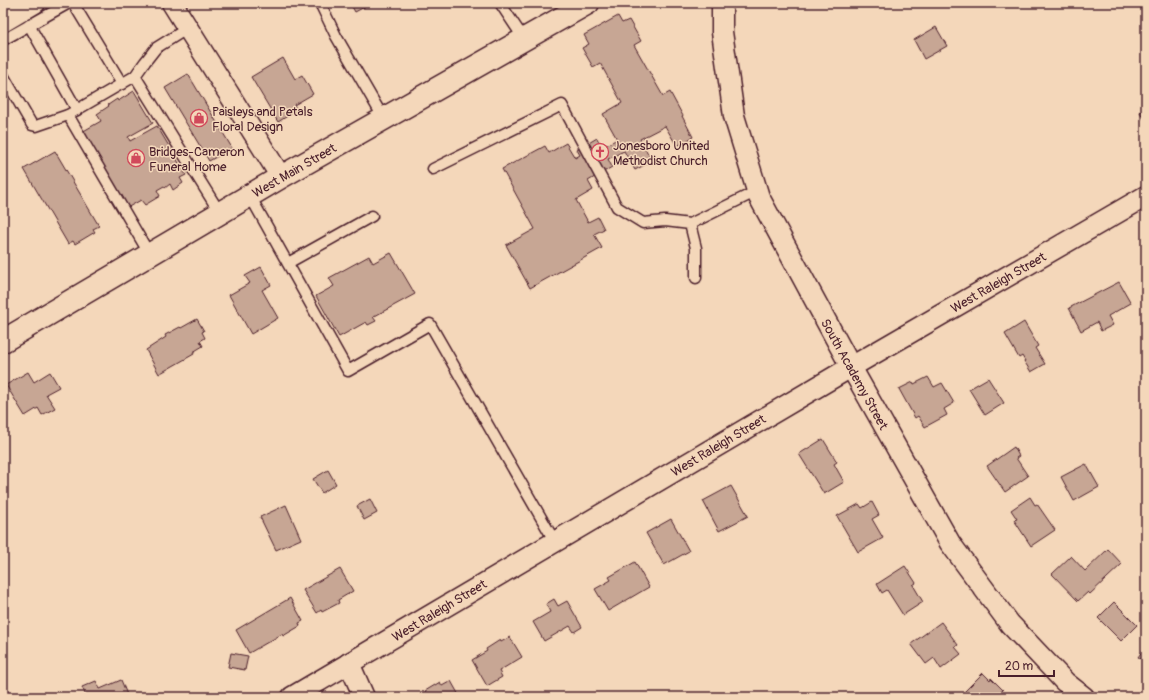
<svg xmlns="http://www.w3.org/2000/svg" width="1149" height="700" viewBox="0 0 1149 700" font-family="Pangolin,sans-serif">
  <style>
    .building { fill: #c7a694; stroke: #4a1f2b }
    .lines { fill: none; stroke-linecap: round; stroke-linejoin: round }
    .service-casing { stroke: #4a1f2b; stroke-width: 13 }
    .minor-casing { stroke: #4a1f2b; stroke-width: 23 }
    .secondary-casing { stroke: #4a1f2b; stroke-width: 25 }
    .service { stroke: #f4d7ba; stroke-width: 10 }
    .minor { stroke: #f4d7ba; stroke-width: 20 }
    .secondary { stroke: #f4d7ba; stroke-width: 22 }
    .labels { text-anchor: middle; stroke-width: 3; stroke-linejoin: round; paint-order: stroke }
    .poi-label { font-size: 13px; fill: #4a1f2b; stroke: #f4d7ba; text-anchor: start }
    .street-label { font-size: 13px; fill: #4a1f2b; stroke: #f4d7ba }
  </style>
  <rect width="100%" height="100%" fill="#f4d7ba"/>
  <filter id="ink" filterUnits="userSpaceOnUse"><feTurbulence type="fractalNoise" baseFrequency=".025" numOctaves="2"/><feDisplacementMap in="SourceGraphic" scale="8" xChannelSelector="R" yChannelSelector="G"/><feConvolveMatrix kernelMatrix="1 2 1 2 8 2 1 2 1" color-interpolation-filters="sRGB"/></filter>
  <g filter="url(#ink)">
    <g class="building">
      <polygon points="350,3 372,3 355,12"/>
      <polygon points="618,16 622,23 629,20 641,41 634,45 663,96 670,92 683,116 682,116 693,137 677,146 665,126 640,139 652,161 635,170 624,151 608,159 612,167 588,181 593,190 576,200 588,222 598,217 604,229 594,234 602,248 530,288 506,245 535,229 502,169 545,146 549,153 566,143 575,158 580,155 577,150 597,138 602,148 617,139 603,114 622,103 600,63 593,67 582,48 589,44 584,35"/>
      <polygon points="936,27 947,46 924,59 914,40"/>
      <polygon points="283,58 295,79 302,75 313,94 294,105 297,110 278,122 251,77"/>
      <polygon points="188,74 232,148 209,161 165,88"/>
      <polygon points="134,91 153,123 128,137 130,141 157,126 186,175 180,178 183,183 173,190 170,184 165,188 164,186 157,190 160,196 145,205 141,200 125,209 80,133 101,121 97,114 109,106 108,105 117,99 118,101"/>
      <polygon points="1146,109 1146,123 1140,112"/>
      <polygon points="55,151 99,226 93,229 95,232 75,244 73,241 68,244 24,169"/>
      <polygon points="391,253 415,294 373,317 376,321 368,325 366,322 339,337 316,296 334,286 329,278 369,256 373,263"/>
      <polygon points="261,267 271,285 262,290 278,318 251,334 229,295 250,283 245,276"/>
      <polygon points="1119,282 1131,303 1108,316 1113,325 1101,331 1097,322 1081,331 1069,308"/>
      <polygon points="197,319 204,331 202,332 205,338 200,341 203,346 193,352 194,354 159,374 146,350 166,337 165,335 180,327 181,328"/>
      <polygon points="1024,322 1038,346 1035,348 1045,364 1031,372 1024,361 1025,361 1022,356 1019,358 1005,334"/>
      <polygon points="28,372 34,382 50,372 59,387 46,394 55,408 42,415 38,408 25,416 6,385"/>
      <polygon points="928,377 934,387 942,383 954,403 944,409 947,415 925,427 918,416 915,418 899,389 913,382 914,384"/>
      <polygon points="988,378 1004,403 985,415 969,389"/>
      <polygon points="823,439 837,462 834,464 844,482 824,494 799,454"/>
      <polygon points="1014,447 1019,456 1016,458 1028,476 1005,492 987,466"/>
      <polygon points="1086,464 1099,487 1074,501 1061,477"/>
      <polygon points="328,470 336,484 322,493 313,479"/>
      <polygon points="731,486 748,516 719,531 703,501"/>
      <polygon points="1030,497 1035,505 1037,504 1055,530 1031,546 1014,520 1017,519 1011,510"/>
      <polygon points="370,499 377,513 364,520 357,506"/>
      <polygon points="872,502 879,515 872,519 883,538 858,552 837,516 859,504 862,508"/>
      <polygon points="286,505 301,539 276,550 260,517"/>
      <polygon points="671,519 689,551 664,565 646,533"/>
      <polygon points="1108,549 1122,564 1090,594 1088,592 1078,601 1052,574 1071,556 1085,571"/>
      <polygon points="635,562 649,587 608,611 595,589 611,580 609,577"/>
      <polygon points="905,566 916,583 913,585 923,602 903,615 887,590 882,593 877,584"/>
      <polygon points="340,569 353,591 338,600 339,603 322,612 321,610 317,613 303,590"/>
      <polygon points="290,598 303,621 299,623 300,626 283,636 282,634 249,653 236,630"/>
      <polygon points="554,599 558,606 567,601 582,627 574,632 570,626 544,641 533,622 550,612 546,604"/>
      <polygon points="1114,602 1137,625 1121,641 1098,618"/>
      <polygon points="941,622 958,645 955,647 961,654 941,669 934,658 926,664 911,644"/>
      <polygon points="510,637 522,657 499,671 502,677 487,686 472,660 487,651 486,649 500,640 501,642"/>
      <polygon points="1146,646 1146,662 1138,657"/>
      <polygon points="231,653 248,656 245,670 228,667"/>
      <polygon points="983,673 990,680 991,678 1003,690 1001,692 1006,697 964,697 962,694"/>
      <polygon points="121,680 128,697 85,697 86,696 82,687 96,681 100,689"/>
      <polygon points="451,681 460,697 422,697 427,694 425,691 440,682 442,686"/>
    </g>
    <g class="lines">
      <g class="service-casing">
        <g id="service">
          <polyline points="73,3 122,84"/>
          <polyline points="320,3 336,36 384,119"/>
          <polyline points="500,3 524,39"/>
          <polyline points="29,25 77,110"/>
          <polyline points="3,40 69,3"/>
          <polyline points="3,75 32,125 36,126 68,115"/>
          <polyline points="135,76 145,62 156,48 188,28"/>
          <polyline points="433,169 562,105 617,207 643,223 665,221 690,224 696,248 696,278"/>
          <polyline points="250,196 348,371 430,324 555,542"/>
          <polyline points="690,224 757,191"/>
          <polyline points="150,255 68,115 135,76 220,213"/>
          <polyline points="288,263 372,216"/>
        </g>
      </g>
      <g class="minor-casing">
        <g id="minor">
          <polyline points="172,3 281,177"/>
          <polyline points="722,3 722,32 734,116 759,197 851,367 950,543 1010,624 1065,682 1084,697"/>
          <polyline points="3,22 35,3"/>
          <polyline points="349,663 364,697"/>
          <polyline points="292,697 851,367 1146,196"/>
        </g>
      </g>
      <g class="secondary-casing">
        <polyline id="secondary" points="3,341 281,177 588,3"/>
      </g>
      <use href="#service" class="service"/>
      <use href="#minor" class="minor"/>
      <use href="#secondary" class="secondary"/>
    </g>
  </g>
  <defs>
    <g id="shop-ring" transform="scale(0.9)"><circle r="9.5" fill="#f4d7ba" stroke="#d1495b" stroke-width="1.5"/><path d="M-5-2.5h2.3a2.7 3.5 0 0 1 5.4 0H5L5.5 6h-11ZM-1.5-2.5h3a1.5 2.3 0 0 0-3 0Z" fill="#d1495b"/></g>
    <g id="church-ring" transform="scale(0.9)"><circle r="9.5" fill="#f4d7ba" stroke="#d1495b" stroke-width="1.5"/><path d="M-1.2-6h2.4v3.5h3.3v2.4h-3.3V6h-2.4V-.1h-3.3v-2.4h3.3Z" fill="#d1495b"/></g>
  </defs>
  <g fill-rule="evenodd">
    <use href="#shop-ring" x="199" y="118"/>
    <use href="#church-ring" x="600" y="152"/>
    <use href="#shop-ring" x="136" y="158"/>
  </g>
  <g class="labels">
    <g class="poi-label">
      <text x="212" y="116">Paisleys and Petals<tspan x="212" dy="15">Floral Design</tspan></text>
      <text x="613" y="150">Jonesboro United<tspan x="613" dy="15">Methodist Church</tspan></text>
      <text x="149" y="156">Bridges-Cameron<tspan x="149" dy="15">Funeral Home</tspan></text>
    </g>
    <g class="street-label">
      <text transform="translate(294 170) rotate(-30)" y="5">West Main Street</text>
      <text transform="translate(998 282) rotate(-30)" y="5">West Raleigh Street</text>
      <text transform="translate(855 374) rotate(61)" y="5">South Academy Street</text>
      <text transform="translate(718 445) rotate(-31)" y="5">West Raleigh Street</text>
      <text transform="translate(439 610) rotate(-31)" y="5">West Raleigh Street</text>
    </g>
  </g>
  <rect width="1149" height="700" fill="none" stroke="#f4d7ba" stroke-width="16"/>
  <rect x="8" y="8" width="1133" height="684" fill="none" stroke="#4a1f2b" stroke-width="1.5" filter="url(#ink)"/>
  <path d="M999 670v6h55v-6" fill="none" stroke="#4a1f2b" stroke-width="2"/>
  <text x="1005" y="670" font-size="12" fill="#4a1f2b" stroke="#f4d7ba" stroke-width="3" paint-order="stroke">20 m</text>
</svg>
